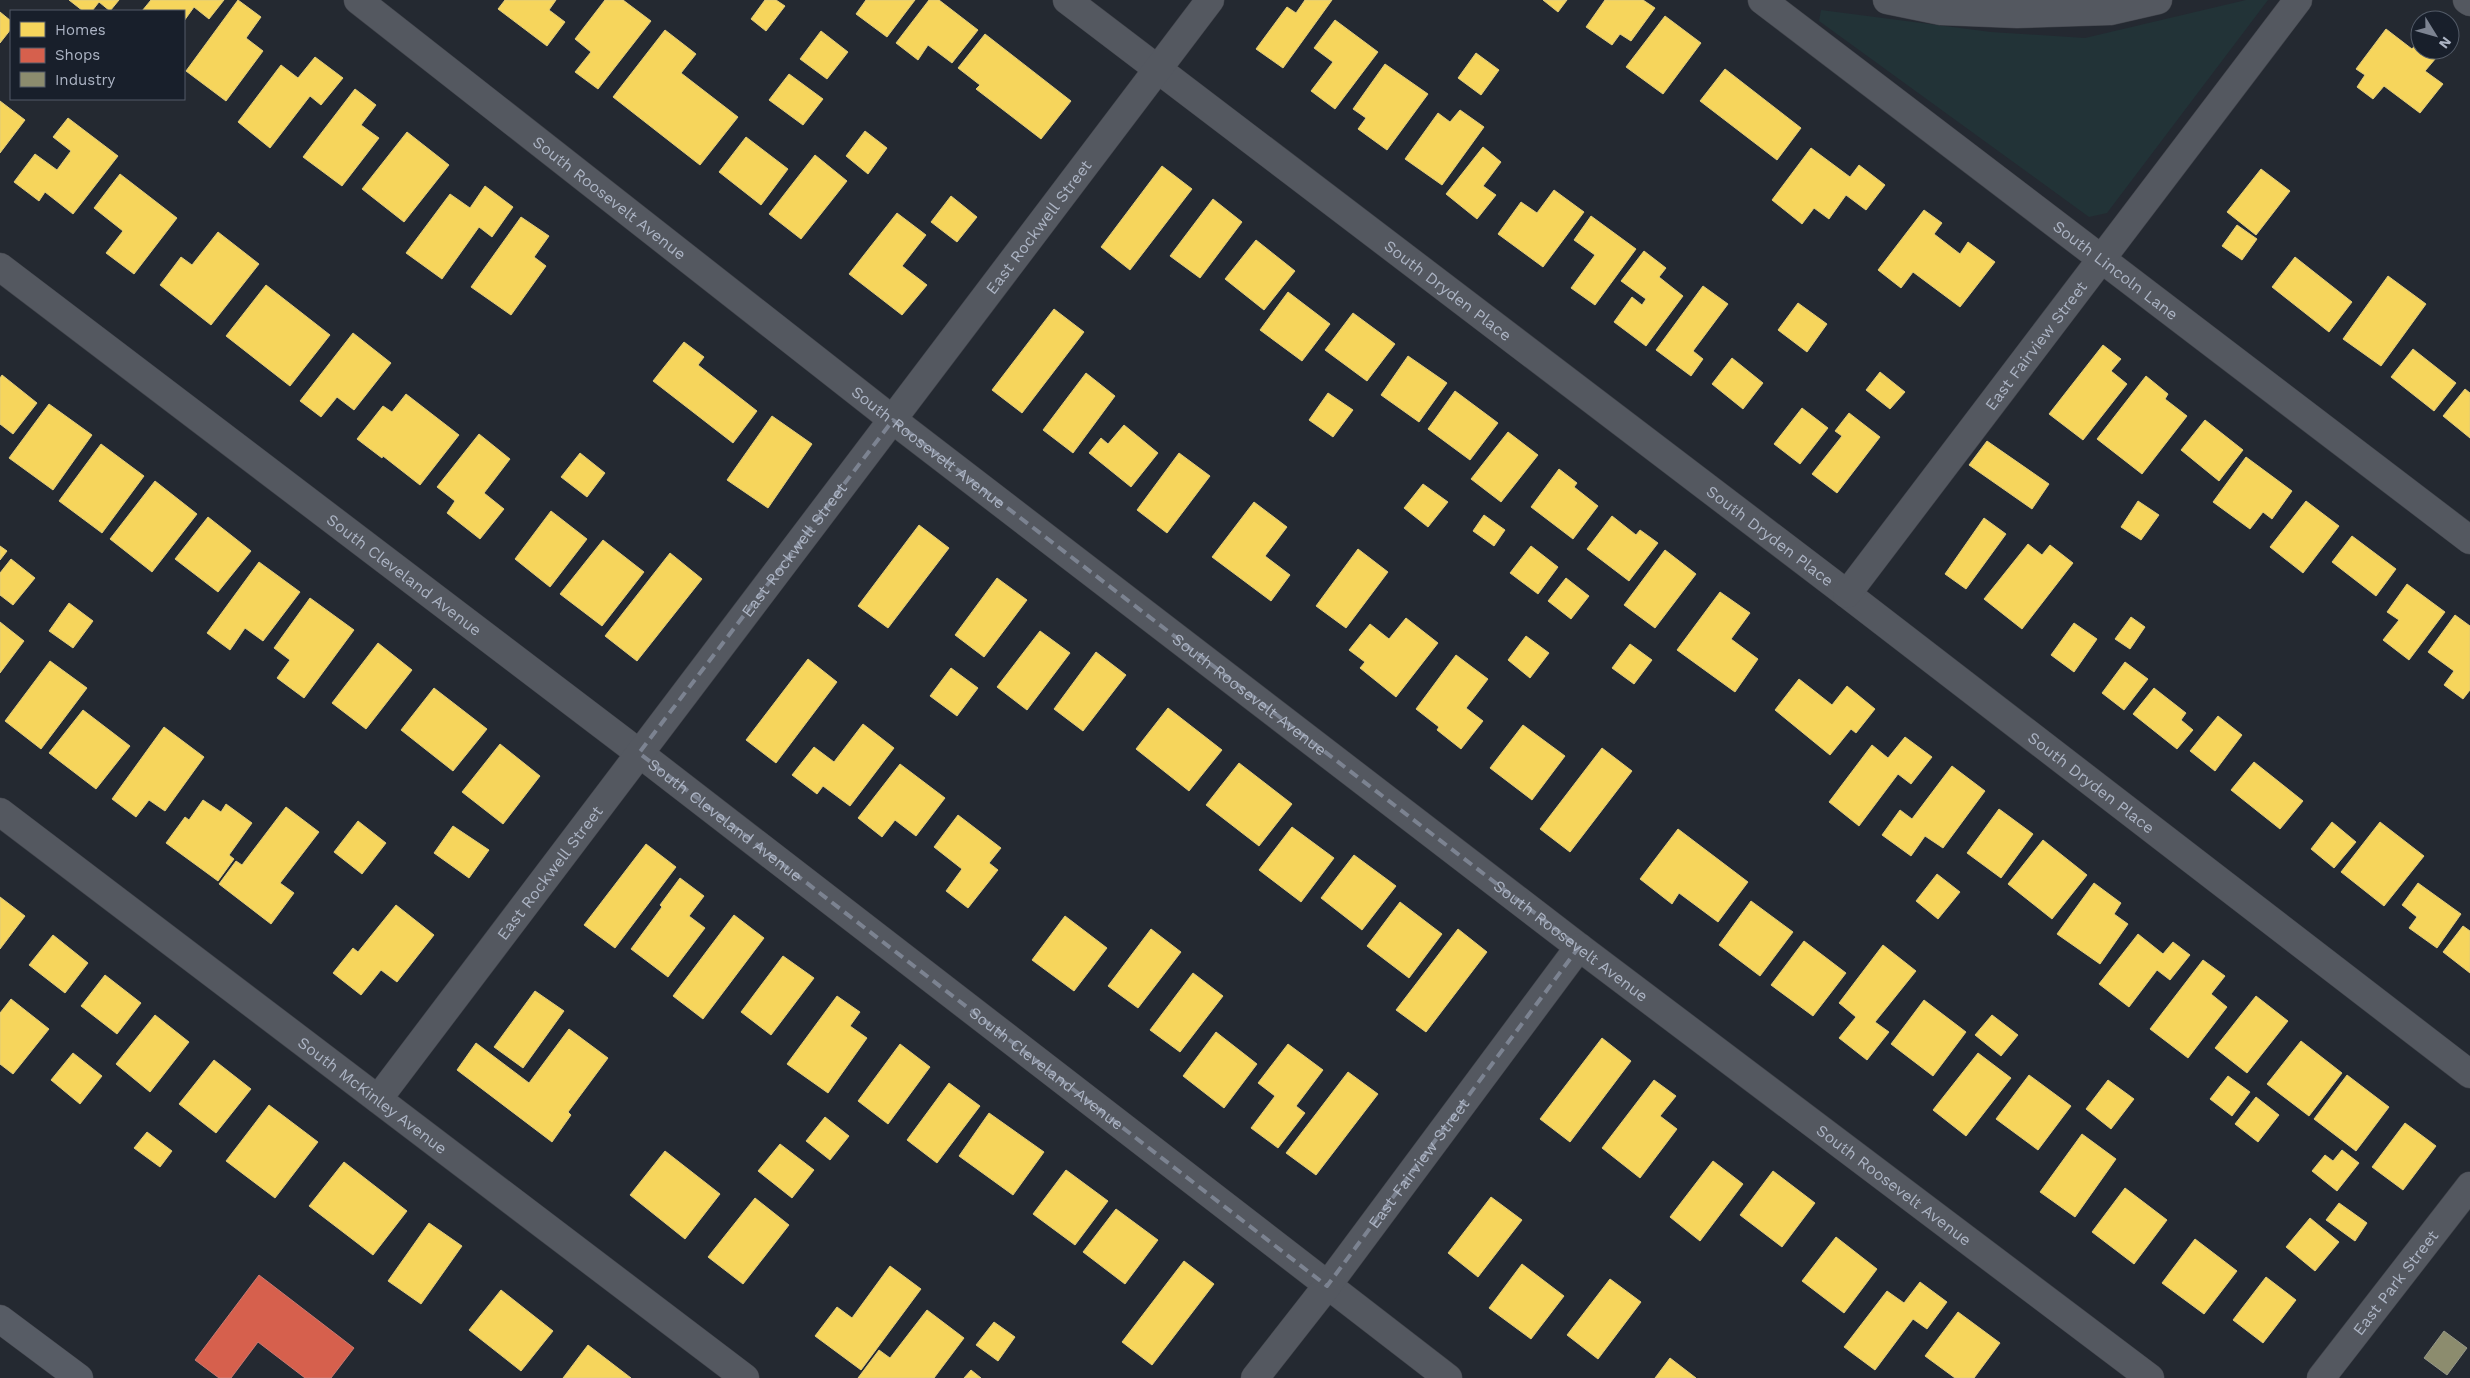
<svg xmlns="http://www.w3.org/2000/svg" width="2470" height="1378" viewBox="0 0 2470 1378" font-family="'Work Sans',sans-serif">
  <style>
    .green { fill: #223337 }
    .homes { fill: #f6d55c; stroke: #e0cb7b }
    .shops { fill: #d6604d; stroke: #c97971 }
    .industry { fill: #8c8c6e; stroke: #969888 }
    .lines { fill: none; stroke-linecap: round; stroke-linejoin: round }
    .street-casing { stroke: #40434a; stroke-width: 29 }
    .secondary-casing { stroke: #40434a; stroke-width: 29 }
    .street { stroke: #545860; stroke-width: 28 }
    .secondary { stroke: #575c65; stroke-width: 28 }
    .marked { fill: none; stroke: #7c8391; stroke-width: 4; stroke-dasharray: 10 6; stroke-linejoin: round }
    .labels { text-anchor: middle; stroke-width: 5; stroke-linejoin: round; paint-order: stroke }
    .street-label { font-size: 16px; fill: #acb4c4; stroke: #181f2b }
  </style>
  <rect width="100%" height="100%" fill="#242931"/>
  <polygon class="green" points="2246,0 2268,0 2107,213 2089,217 1819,21 1821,10 1991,32 2085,38"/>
  <g class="homes">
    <polygon points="69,0 119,0 110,11 99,2 92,11 83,11"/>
    <polygon points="151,0 224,0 209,19 194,7 184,21 184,11 142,11"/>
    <polygon points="238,0 261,17 246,38 263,51 226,101 186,71"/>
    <polygon points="505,0 556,0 549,10 565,22 547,46 498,9"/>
    <polygon points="605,0 623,0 651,21 598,89 575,72 591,52 575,39"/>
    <polygon points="765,0 776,0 785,6 766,31 751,19"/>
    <polygon points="866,0 915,0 887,37 856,14"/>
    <polygon points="929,0 939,0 978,30 952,63 928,45 918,60 896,43"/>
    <polygon points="1305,0 1332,0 1283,68 1256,49 1287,7 1296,13"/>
    <polygon points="1543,0 1567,0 1558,12"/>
    <polygon points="1605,0 1643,0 1655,8 1631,41 1620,34 1612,45 1586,27"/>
    <polygon points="0,12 11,21 11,29 0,43"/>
    <polygon points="1665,16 1701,43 1663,94 1626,67"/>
    <polygon points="1335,20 1378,52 1335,109 1311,91 1333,62 1314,48"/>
    <polygon points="2386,29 2412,49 2417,43 2420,46 2420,50 2426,50 2436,58 2425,71 2443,84 2420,113 2384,86 2373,99 2357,87 2365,75 2356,69"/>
    <polygon points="665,30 696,54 681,73 738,117 700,165 613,97"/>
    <polygon points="821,31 848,52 827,79 800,59"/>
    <polygon points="985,34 1071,101 1041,139 976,89 980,85 958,68"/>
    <polygon points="1476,53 1499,70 1481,95 1458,78"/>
    <polygon points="315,57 343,78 321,105 310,96 270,148 238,122 281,65 298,78"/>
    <polygon points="1385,64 1428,94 1387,150 1358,129 1366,118 1353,109"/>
    <polygon points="1725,69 1801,128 1777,160 1700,101"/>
    <polygon points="789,74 823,99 803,125 769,100"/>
    <polygon points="355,89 376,105 361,125 379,138 342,186 303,157"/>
    <polygon points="0,101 25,120 0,153"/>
    <polygon points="1460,110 1484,127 1442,185 1405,159 1438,113 1450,122"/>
    <polygon points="68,118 118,156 73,214 45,192 39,201 14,182 35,154 57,170 71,151 53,137"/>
    <polygon points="865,131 887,148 868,174 846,156"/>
    <polygon points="407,132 449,165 404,222 362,189"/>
    <polygon points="746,137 788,169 761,205 719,172"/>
    <polygon points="1483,147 1501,162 1483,186 1496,195 1477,219 1446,194"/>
    <polygon points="1811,148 1850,177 1859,165 1885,185 1866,210 1846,195 1829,219 1814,208 1802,224 1772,200"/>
    <polygon points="815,155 847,181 801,239 769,214"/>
    <polygon points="1162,166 1192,189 1130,270 1101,247"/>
    <polygon points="2261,169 2290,191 2256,235 2227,212"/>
    <polygon points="120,174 177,218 134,274 106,253 123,231 94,208"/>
    <polygon points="485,186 513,207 492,237 479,227 442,279 406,253 450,194 470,208"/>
    <polygon points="1554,190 1584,212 1543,267 1498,234 1521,202 1537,213"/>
    <polygon points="951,196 977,217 957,242 931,222"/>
    <polygon points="1213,199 1242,222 1200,278 1170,256"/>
    <polygon points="1924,210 1942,223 1934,234 1960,254 1968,242 1995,262 1960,307 1913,272 1901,288 1878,270"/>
    <polygon points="897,213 926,235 902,266 927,285 902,315 849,274"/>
    <polygon points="1591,216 1636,249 1595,305 1571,288 1595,255 1574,240"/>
    <polygon points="521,217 549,236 534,257 546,266 511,315 471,287"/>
    <polygon points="2237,225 2257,239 2242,260 2222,246"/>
    <polygon points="218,232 259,264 211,325 160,285 181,257 192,265"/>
    <polygon points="1256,240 1295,271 1264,310 1225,279"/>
    <polygon points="1644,251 1666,268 1659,277 1683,296 1646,346 1614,322 1632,297 1642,305 1646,299 1621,281"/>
    <polygon points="2295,257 2352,302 2329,332 2272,287"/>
    <polygon points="2388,276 2426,304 2381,366 2343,339"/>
    <polygon points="266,285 330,335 290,386 226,336"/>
    <polygon points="1703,286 1728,304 1693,351 1703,359 1691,376 1656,350"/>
    <polygon points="1288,292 1330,324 1302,361 1260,330"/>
    <polygon points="1798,303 1827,324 1807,352 1778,330"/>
    <polygon points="1054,309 1084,332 1022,413 992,390"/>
    <polygon points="1353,313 1395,344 1367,381 1325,350"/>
    <polygon points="353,333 391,363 354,410 337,397 321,417 300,401"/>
    <polygon points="684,342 704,357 698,365 757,411 733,443 653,381"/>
    <polygon points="2103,345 2121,359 2111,371 2127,384 2083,440 2049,414"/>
    <polygon points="2413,349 2456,383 2434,411 2391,377"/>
    <polygon points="1408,356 1447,383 1419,422 1381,395"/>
    <polygon points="1732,358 1763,383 1743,409 1712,384"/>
    <polygon points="1880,372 1905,392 1890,409 1866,390"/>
    <polygon points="1086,373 1115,396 1073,453 1043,430"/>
    <polygon points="2,375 37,403 13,434 0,424 0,378"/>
    <polygon points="2146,376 2168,394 2165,399 2187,416 2142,474 2097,439"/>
    <polygon points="2465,389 2470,393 2470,438 2443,416"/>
    <polygon points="1455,391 1498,423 1470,460 1428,429"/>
    <polygon points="1328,393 1353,410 1333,437 1309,420"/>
    <polygon points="406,394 459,435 420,485 383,456 382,458 357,439 383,406 392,412"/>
    <polygon points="49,404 92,435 53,490 9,458"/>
    <polygon points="1802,408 1828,428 1800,464 1774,444"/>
    <polygon points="1849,413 1880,437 1837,493 1812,474 1842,436 1835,431"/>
    <polygon points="772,416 812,444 768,508 727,480"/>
    <polygon points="2205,420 2243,450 2219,481 2181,450"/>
    <polygon points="1124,425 1158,453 1131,487 1089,453 1101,438 1108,444"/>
    <polygon points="1508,432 1538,455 1501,502 1471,479"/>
    <polygon points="479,434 510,459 484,493 504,509 480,539 447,513 455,501 437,487"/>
    <polygon points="1987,441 2049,484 2032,509 1969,465"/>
    <polygon points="101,444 144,476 102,533 59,501"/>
    <polygon points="580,453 605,473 587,497 561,477"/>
    <polygon points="1179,453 1210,476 1167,533 1137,510"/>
    <polygon points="2246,457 2292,491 2272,519 2263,512 2250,529 2213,502"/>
    <polygon points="1559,469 1577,483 1574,487 1598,506 1573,539 1531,507"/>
    <polygon points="155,481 197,514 152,572 110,539"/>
    <polygon points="1423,484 1448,502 1428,527 1404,508"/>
    <polygon points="2138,501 2159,515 2141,540 2121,527"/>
    <polygon points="2306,501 2339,526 2303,573 2270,547"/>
    <polygon points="1254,502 1287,527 1265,556 1290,575 1271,601 1212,557"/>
    <polygon points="551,511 587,539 550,587 515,559"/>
    <polygon points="1484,515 1505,530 1494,546 1473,531"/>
    <polygon points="1612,516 1636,535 1640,530 1658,543 1629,581 1587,549"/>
    <polygon points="208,517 251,551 218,592 175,559"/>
    <polygon points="1984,518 2006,534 1966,589 1945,574"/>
    <polygon points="919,525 949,548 888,628 858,606"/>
    <polygon points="2352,536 2396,569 2376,596 2332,562"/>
    <polygon points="603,540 644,572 602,626 560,594"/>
    <polygon points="2028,544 2042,555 2050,545 2073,563 2022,629 1984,599"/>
    <polygon points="0,546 7,551 0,560"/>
    <polygon points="1531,546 1558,567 1538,594 1510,573"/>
    <polygon points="1358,549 1388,572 1346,628 1316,606"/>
    <polygon points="1665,550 1696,574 1655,628 1624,605"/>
    <polygon points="670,553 702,579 637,661 605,636"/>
    <polygon points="11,559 35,578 13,605 0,595 0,573"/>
    <polygon points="259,562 300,592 263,641 245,628 230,650 207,633"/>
    <polygon points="997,578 1027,600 984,657 955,635"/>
    <polygon points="1566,578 1589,596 1571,619 1548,601"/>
    <polygon points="2407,584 2445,612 2409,660 2383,640 2399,620 2387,612"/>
    <polygon points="1720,592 1750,613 1731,639 1758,659 1735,692 1677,650"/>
    <polygon points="310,598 354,630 304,698 277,678 290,660 274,648"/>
    <polygon points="69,603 93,621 73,648 49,631"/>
    <polygon points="2455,615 2470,626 2470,690 2463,699 2444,685 2454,671 2428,652"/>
    <polygon points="2131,617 2145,627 2130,649 2115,639"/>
    <polygon points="1406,618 1438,643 1396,697 1360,668 1365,662 1349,650 1370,624 1389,639"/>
    <polygon points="0,622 24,641 0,673"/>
    <polygon points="2074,623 2097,639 2074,672 2051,655"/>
    <polygon points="1040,631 1070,653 1027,710 997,687"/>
    <polygon points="1526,636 1549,653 1530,678 1508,660"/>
    <polygon points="378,643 412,670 366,729 332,703"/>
    <polygon points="1630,644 1652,660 1634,684 1612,668"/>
    <polygon points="1096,652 1126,675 1083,731 1054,709"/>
    <polygon points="1456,655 1488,679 1466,708 1483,721 1461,749 1437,730 1439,727 1416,709"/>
    <polygon points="808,659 837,682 776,763 746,740"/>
    <polygon points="50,661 87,688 41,749 5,721"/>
    <polygon points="2125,662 2148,679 2124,710 2102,693"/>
    <polygon points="951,668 978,688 957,716 930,696"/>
    <polygon points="1799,679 1832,705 1847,686 1875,709 1856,733 1851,729 1830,755 1775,710"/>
    <polygon points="434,688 487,729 453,771 401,730"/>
    <polygon points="2154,688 2186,713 2181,720 2193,730 2177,749 2133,714"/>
    <polygon points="1168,708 1222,750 1189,791 1136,749"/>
    <polygon points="83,710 130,746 96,789 49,753"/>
    <polygon points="2218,716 2242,735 2215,771 2190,751"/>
    <polygon points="863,724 894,748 850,806 823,786 817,794 792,775 814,747 834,762"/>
    <polygon points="1523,725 1565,756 1532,800 1490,768"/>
    <polygon points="164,727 204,757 165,811 149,800 136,817 112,799"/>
    <polygon points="1905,737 1932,757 1911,784 1898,774 1859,826 1829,802 1872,745 1888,758"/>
    <polygon points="500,744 540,776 503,824 462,792"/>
    <polygon points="1602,748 1632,771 1570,852 1540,829"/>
    <polygon points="2254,762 2303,801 2280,829 2231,790"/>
    <polygon points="1239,763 1292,804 1259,846 1206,805"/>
    <polygon points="900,764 945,798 916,836 895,820 882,837 858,818"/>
    <polygon points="1952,766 1985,791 1943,848 1925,836 1911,856 1882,835 1900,810 1912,819"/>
    <polygon points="203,800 221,812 226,804 252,823 229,855 234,859 218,881 166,843 185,817 189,820"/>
    <polygon points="286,807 319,832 280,883 294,893 271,924 219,884 236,861 242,865"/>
    <polygon points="1999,809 2033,834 2001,878 1967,853"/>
    <polygon points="958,815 1001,848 989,863 998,870 968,908 946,891 962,869 934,847"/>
    <polygon points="358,821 386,843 362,874 334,852"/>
    <polygon points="2332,822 2356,842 2334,868 2311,849"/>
    <polygon points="2380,822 2424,856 2384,906 2341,872"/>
    <polygon points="453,826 489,850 469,878 434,853"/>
    <polygon points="1292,827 1334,858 1301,902 1259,870"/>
    <polygon points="1678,829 1748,882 1718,922 1679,893 1672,904 1640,879"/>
    <polygon points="2043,840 2087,875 2052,919 2008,884"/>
    <polygon points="646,844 676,867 615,948 584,925"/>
    <polygon points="1354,855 1396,886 1362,930 1321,898"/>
    <polygon points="1937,874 1960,892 1938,919 1916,901"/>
    <polygon points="680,878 704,896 689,916 705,928 668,977 631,949 662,907 660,905"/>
    <polygon points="2094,883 2121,903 2114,914 2128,924 2100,964 2057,934"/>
    <polygon points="2418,883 2461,914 2437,948 2409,928 2417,917 2402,905"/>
    <polygon points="0,897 25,916 0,949"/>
    <polygon points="1751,901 1793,932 1760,976 1719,945"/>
    <polygon points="1400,902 1442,934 1409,978 1367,946"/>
    <polygon points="396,905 434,935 397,982 381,970 361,995 333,973 353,948 358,952"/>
    <polygon points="734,915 764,938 703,1019 673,996"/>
    <polygon points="1065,916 1107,948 1074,991 1032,960"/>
    <polygon points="2463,926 2470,931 2470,973 2443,952"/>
    <polygon points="1151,929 1181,952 1138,1008 1108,986"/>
    <polygon points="1458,929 1487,952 1426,1032 1396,1010"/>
    <polygon points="2138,934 2163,954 2173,942 2190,955 2170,980 2157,970 2129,1007 2099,984"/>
    <polygon points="53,935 88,963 65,993 29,965"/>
    <polygon points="1804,941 1846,973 1813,1016 1771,985"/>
    <polygon points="1883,945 1916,971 1875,1022 1889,1032 1867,1060 1839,1038 1856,1017 1839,1003"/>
    <polygon points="783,956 814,978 771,1035 741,1012"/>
    <polygon points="2203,960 2225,976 2211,994 2227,1007 2188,1058 2150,1029"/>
    <polygon points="1193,973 1223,996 1180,1052 1150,1030"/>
    <polygon points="105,975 141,1003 117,1034 81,1006"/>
    <polygon points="535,991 564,1011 523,1068 494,1047"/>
    <polygon points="837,996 860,1012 850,1026 867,1038 828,1093 787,1064"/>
    <polygon points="2256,996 2288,1021 2247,1073 2215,1048"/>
    <polygon points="11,999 49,1029 13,1074 0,1064 0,1013"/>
    <polygon points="1924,1000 1966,1032 1933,1076 1891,1044"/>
    <polygon points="155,1015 189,1042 150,1092 116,1064"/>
    <polygon points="1992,1015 2018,1035 2001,1056 1975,1035"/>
    <polygon points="569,1029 608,1058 568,1112 571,1115 552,1142 457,1070 476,1043 529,1083"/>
    <polygon points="1216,1032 1257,1064 1224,1108 1183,1076"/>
    <polygon points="1602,1038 1631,1061 1570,1142 1540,1119"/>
    <polygon points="2301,1041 2342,1073 2309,1116 2267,1084"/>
    <polygon points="900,1044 930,1067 888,1124 858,1101"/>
    <polygon points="1288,1044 1323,1070 1296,1106 1305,1113 1278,1148 1251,1128 1275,1096 1258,1083"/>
    <polygon points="73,1053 102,1076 80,1104 51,1080"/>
    <polygon points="1978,1053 2011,1078 1966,1136 1933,1110"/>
    <polygon points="214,1060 251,1089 216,1133 179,1104"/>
    <polygon points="1348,1072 1378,1094 1316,1175 1286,1153"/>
    <polygon points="2029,1075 2071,1106 2038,1150 1996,1119"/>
    <polygon points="2347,1075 2389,1107 2356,1151 2314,1119"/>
    <polygon points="2228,1076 2250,1092 2232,1116 2210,1099"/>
    <polygon points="1654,1080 1676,1096 1660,1116 1677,1129 1640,1178 1602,1148"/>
    <polygon points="2108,1080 2134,1099 2111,1129 2086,1109"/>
    <polygon points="949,1083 980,1106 937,1163 907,1140"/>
    <polygon points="2256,1097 2279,1115 2258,1142 2235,1124"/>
    <polygon points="269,1105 318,1142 275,1198 226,1161"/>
    <polygon points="989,1113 1044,1152 1013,1195 959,1156"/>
    <polygon points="825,1117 849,1136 830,1160 806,1141"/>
    <polygon points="2405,1123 2436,1146 2403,1190 2372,1167"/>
    <polygon points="147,1132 172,1151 160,1167 134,1148"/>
    <polygon points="2082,1134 2116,1159 2075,1217 2040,1192"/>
    <polygon points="780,1144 814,1170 792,1198 758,1171"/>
    <polygon points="2342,1150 2359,1163 2337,1191 2312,1171 2325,1155 2333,1161"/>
    <polygon points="665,1151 720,1194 685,1239 630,1195"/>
    <polygon points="1713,1161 1743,1184 1700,1241 1670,1217"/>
    <polygon points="344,1162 407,1211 373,1255 309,1206"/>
    <polygon points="1066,1170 1108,1201 1075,1245 1033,1214"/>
    <polygon points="1773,1171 1815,1203 1782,1247 1740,1215"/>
    <polygon points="2125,1188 2167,1220 2134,1264 2092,1232"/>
    <polygon points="1491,1197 1522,1220 1478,1277 1448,1253"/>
    <polygon points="755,1198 789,1225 743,1284 708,1257"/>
    <polygon points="2339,1203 2367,1223 2355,1241 2326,1220"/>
    <polygon points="1116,1209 1158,1240 1125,1284 1083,1252"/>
    <polygon points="2310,1218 2339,1242 2315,1271 2286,1247"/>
    <polygon points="429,1223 462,1246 421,1304 388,1281"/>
    <polygon points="1836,1237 1877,1269 1844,1313 1802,1281"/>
    <polygon points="2195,1239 2237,1271 2204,1314 2162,1283"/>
    <polygon points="1184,1261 1214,1284 1152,1365 1122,1342"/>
    <polygon points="1522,1264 1564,1296 1531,1339 1489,1308"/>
    <polygon points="890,1266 921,1289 861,1370 815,1336 837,1307 852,1318"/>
    <polygon points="2266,1277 2296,1300 2263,1343 2233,1320"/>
    <polygon points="1610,1279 1641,1302 1598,1359 1567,1335"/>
    <polygon points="1920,1282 1947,1302 1927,1329 1913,1319 1875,1370 1844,1347 1887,1291 1904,1303"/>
    <polygon points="501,1290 553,1331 521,1371 469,1330"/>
    <polygon points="927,1310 964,1338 934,1378 858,1378 879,1350 890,1358"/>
    <polygon points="1958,1312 2000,1343 1974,1378 1955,1378 1925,1356"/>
    <polygon points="994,1322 1015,1337 998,1361 976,1345"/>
    <polygon points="588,1345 631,1378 563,1378"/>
    <polygon points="1670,1358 1696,1378 1655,1378"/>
    <polygon points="971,1370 981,1378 964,1378"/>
  </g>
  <polygon class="shops" points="259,1275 354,1348 331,1378 305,1378 258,1342 231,1378 219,1378 195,1360"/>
  <polygon class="industry" points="2444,1331 2467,1348 2447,1375 2424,1358"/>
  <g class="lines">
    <g class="street-casing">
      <g id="street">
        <path id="s1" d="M358,0L893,420L1579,947L2150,1378"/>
        <path id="s2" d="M1067,0L1847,594L2470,1074"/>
        <path id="s3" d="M1762,0L2470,540"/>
        <polyline points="1887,0 1941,11 2017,14 2110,11 2158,0"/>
        <polyline points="2467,0 2470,2"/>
        <path id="s4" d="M0,267L639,753L1448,1378"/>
        <path id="s5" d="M1847,594L2298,0"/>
        <path id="s6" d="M0,812L745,1378"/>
        <path id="s7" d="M378,1099L1210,0"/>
        <path id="s8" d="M1255,1378L1327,1286L1579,947"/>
        <path id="s9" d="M2321,1378L2470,1186"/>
      </g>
    </g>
    <g class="secondary-casing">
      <polyline id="secondary" points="0,1319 79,1378"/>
    </g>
    <use href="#street" class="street"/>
    <use href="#secondary" class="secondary"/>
  </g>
  <path class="marked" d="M893,420L1579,947L1327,1286L639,753Z"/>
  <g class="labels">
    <g class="street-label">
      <text dy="6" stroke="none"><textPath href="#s1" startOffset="320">South Roosevelt Avenue</textPath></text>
      <text dy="6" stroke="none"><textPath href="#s7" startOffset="1094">East Rockwell Street</textPath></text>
      <text dy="6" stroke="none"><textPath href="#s3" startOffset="445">South Lincoln Lane</textPath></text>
      <text dy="6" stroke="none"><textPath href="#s2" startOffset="479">South Dryden Place</textPath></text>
      <text dy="6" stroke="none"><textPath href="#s5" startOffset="312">East Fairview Street</textPath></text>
      <text dy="6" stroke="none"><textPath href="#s1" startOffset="725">South Roosevelt Avenue</textPath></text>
      <text dy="6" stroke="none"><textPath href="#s2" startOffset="884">South Dryden Place</textPath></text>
      <text dy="6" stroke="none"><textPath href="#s7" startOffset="689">East Rockwell Street</textPath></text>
      <text dy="6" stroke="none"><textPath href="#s4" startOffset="508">South Cleveland Avenue</textPath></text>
      <text dy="6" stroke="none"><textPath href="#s1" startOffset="1130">South Roosevelt Avenue</textPath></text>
      <text dy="6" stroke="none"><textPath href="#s2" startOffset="1289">South Dryden Place</textPath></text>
      <text dy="6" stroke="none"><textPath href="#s4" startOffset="912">South Cleveland Avenue</textPath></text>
      <text dy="6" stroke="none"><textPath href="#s7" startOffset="284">East Rockwell Street</textPath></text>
      <text dy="6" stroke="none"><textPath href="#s1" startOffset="1535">South Roosevelt Avenue</textPath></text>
      <text dy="6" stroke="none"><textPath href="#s4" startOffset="1318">South Cleveland Avenue</textPath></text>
      <text dy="6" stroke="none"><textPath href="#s6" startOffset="468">South McKinley Avenue</textPath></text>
      <text dy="6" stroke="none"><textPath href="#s8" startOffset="270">East Fairview Street</textPath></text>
      <text dy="6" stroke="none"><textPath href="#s1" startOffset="1940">South Roosevelt Avenue</textPath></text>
      <text dy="6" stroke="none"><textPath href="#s9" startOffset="121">East Park Street</textPath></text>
    </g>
  </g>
  <rect x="10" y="10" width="175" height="90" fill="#181f2b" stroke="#535b68"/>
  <rect x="20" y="22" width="25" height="15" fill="#f6d55c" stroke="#535b68"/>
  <text x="55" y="35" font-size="15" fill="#acb4c4">Homes</text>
  <rect x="20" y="48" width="25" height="15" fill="#d6604d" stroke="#535b68"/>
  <text x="55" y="60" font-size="15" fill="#acb4c4">Shops</text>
  <rect x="20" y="72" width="25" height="15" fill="#8c8c6e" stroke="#535b68"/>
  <text x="55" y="85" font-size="15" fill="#acb4c4">Industry</text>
  <g transform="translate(2435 35) rotate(127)"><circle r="24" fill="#181f2b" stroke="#535b68"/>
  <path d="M0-4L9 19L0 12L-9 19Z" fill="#7c8391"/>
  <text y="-8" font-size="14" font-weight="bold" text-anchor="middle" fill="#acb4c4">N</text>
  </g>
</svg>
